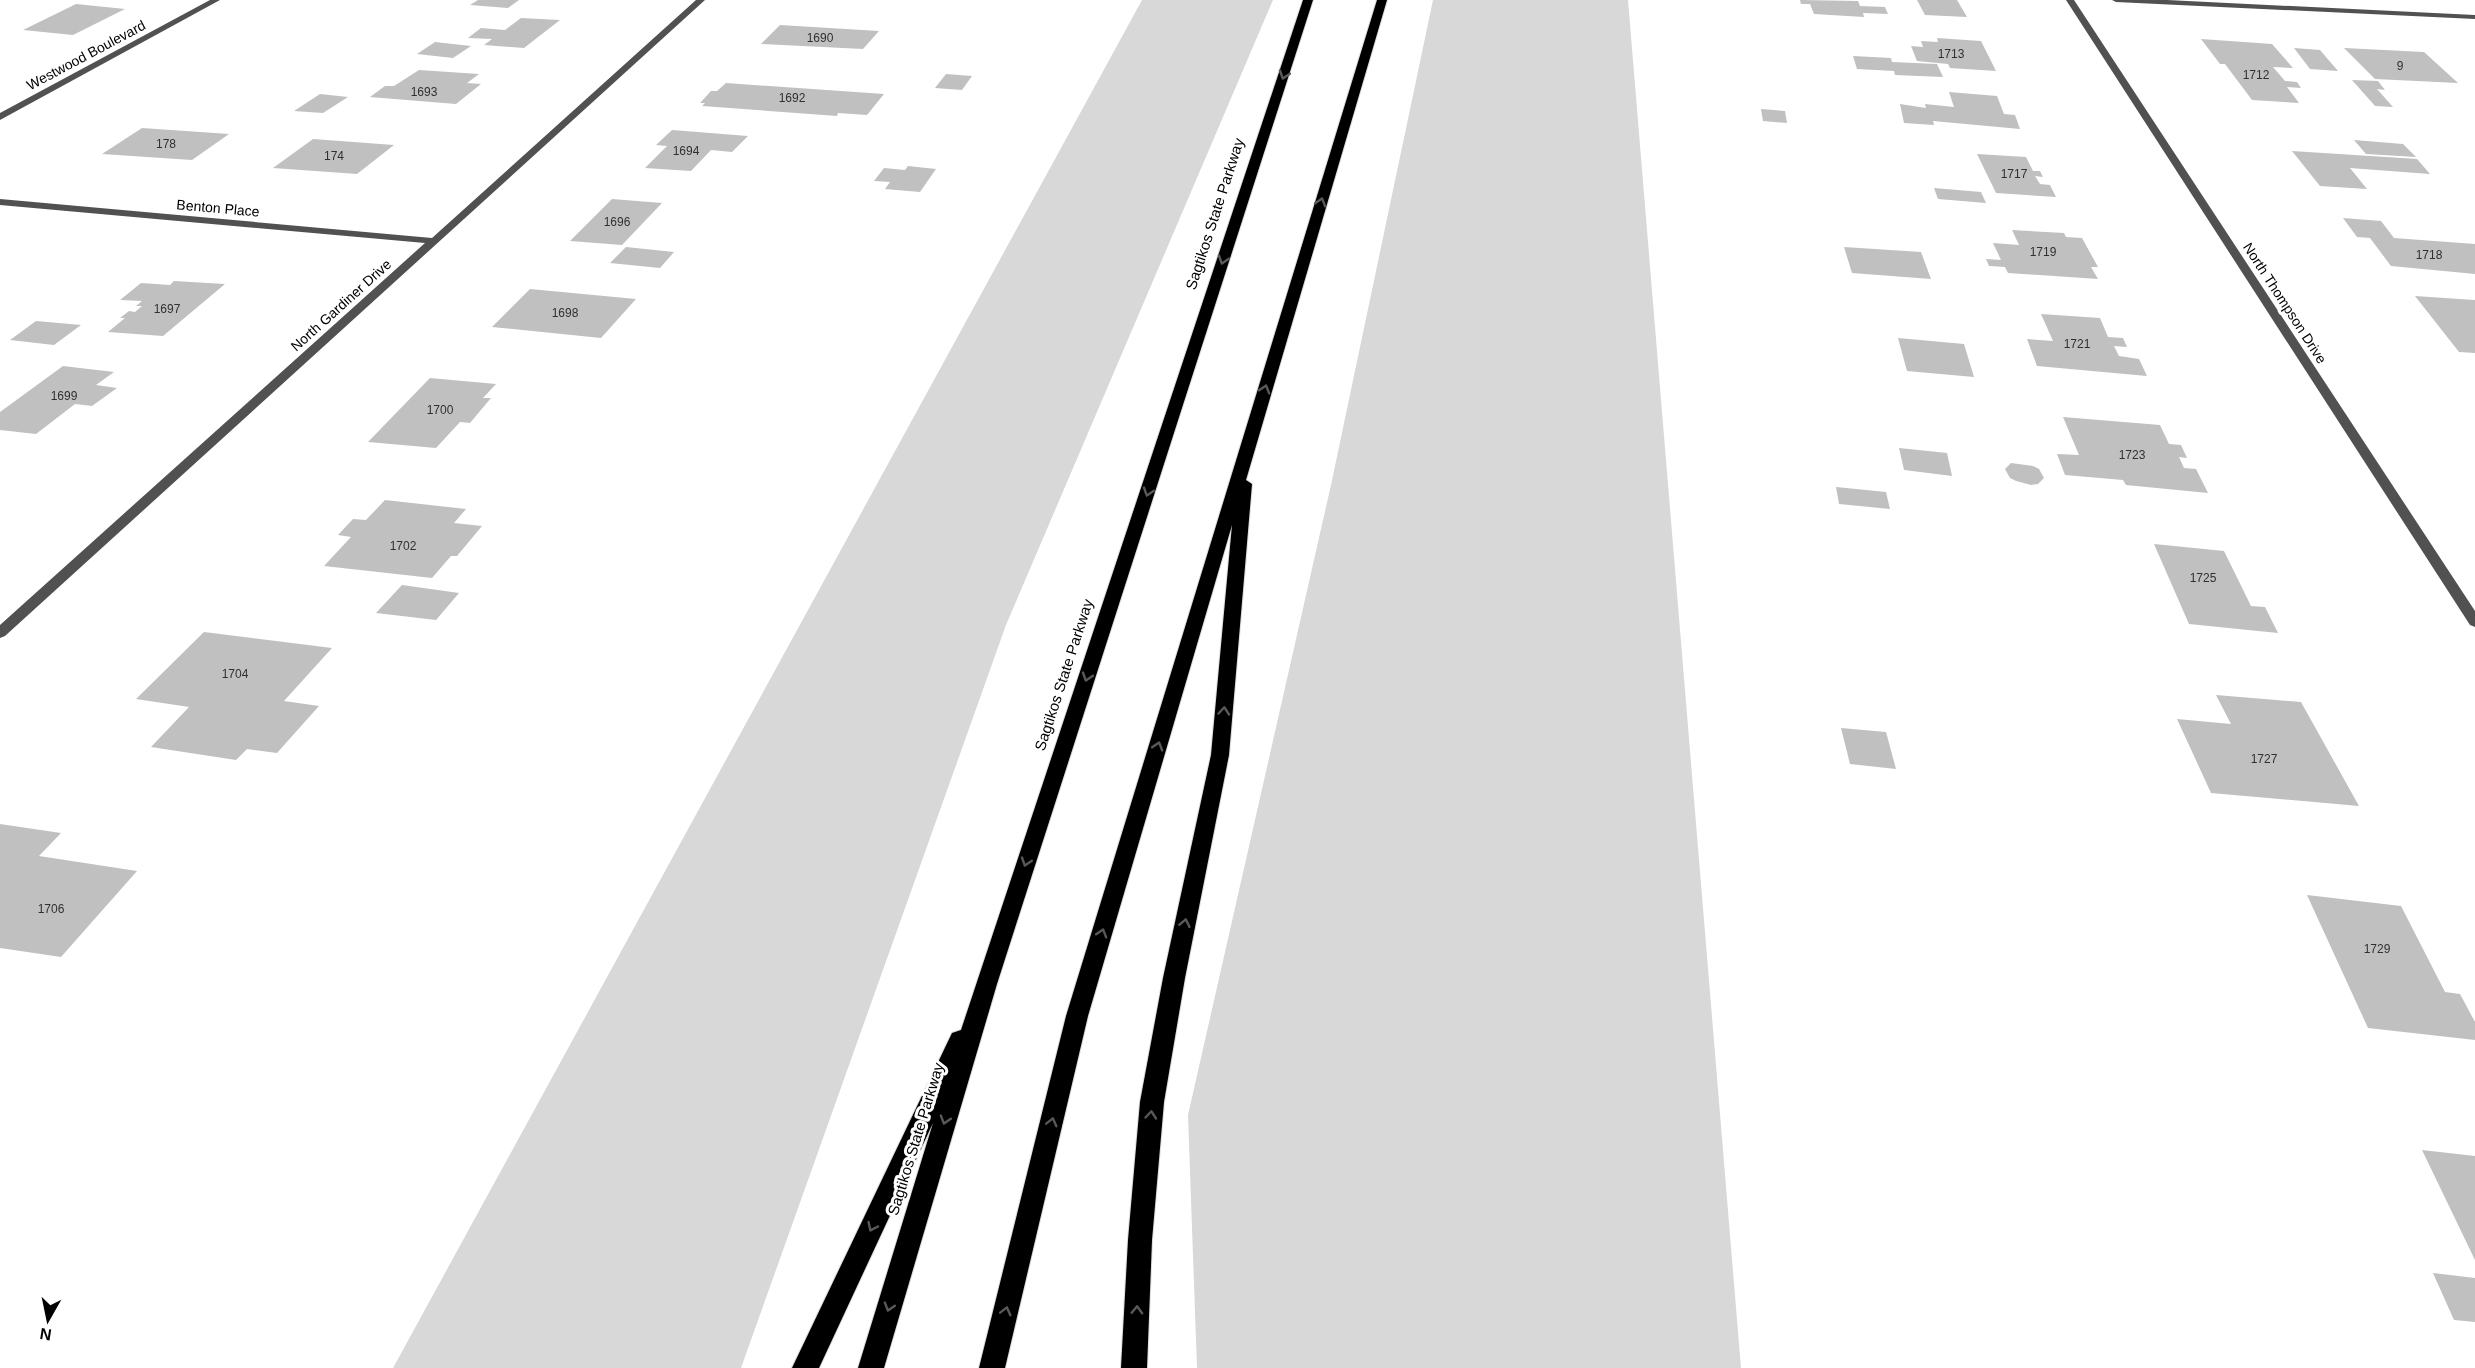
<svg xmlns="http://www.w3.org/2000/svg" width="2475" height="1368" viewBox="0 0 2475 1368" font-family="Helvetica,sans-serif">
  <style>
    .green { fill: #d8d8d8 }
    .building { fill: #c0c0c0 }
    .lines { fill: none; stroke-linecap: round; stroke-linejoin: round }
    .highway-casing { stroke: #dbdbdb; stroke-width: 2 }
    .minor { fill: #515151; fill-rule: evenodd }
    .highway { fill: #000; fill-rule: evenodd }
    .oneway { stroke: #595959 }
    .labels { text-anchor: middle; stroke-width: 6; stroke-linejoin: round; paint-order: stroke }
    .number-label { font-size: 12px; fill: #303030 }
    .far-street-label { font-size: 14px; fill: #000; stroke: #fff }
    .street-label { font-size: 15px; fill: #000; stroke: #fff }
  </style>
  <rect width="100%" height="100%" fill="#fff"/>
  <g class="green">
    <polygon points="1142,0 1273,0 1006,625 741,1368 393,1368"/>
    <polygon points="1433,0 1628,0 1741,1368 1197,1368 1188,1115 1331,485"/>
  </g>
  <g class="building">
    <polygon points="478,0 519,0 508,8 470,5"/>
    <polygon points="1800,0 1858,1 1860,6 1885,7 1888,14 1863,13 1864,17 1814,14 1810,4 1801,4"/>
    <polygon points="1917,0 1957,0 1967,17 1925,15"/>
    <polygon points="76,4 125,9 73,35 23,30"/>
    <polygon points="521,18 560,20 524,48 484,45 492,39 468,38 481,28 505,30"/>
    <polygon points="780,25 879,31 863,49 761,44"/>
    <polygon points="1937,38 1981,41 1996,71 1950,68 1948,64 1917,61 1911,46 1923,47 1921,41 1938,42"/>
    <polygon points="2201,39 2272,44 2293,68 2273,67 2285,81 2297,82 2301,88 2287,87 2299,103 2252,100 2225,64 2220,64"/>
    <polygon points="435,42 471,46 453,58 417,54"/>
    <polygon points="2294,48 2320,50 2338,71 2310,69"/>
    <polygon points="2344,48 2424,52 2458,83 2375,79"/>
    <polygon points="1853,56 1891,58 1892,62 1937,64 1943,77 1895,75 1894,71 1857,69"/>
    <polygon points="419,70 479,74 467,83 481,84 456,104 370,97 385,86 394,86"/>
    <polygon points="946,74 972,76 962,90 935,88"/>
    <polygon points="2352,80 2378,81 2385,90 2377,89 2393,107 2375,106"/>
    <polygon points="726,83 884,94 867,115 838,113 837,116 702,106 705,103 700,103 711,91 717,91"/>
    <polygon points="1949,92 1997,96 2004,114 2015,115 2020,129 1933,121 1934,125 1904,123 1900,104 1926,108 1925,104 1954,107"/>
    <polygon points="320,94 348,97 323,113 294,111"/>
    <polygon points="1761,109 1785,111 1787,123 1763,121"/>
    <polygon points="142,128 229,134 192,160 102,154"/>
    <polygon points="672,130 748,136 732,152 711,150 691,171 645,168 667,146 656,145"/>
    <polygon points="313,139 394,145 357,174 273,168"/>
    <polygon points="2354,140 2403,144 2416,157 2366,154"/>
    <polygon points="2292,151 2417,159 2430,174 2350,168 2367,189 2320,186"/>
    <polygon points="1977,154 2026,157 2033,171 2040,171 2043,177 2035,176 2040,184 2050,185 2056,197 1996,193"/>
    <polygon points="908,166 936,169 920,192 885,189 890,182 874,181 884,168 905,170"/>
    <polygon points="1934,188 1981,192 1986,203 1938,199"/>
    <polygon points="612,199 662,203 622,245 570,241"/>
    <polygon points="2343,218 2381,221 2394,238 2475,244 2475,274 2391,266 2370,238 2357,237"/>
    <polygon points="2012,230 2064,233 2066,237 2082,238 2098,267 2091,267 2098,279 2008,273 2005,267 1989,266 1986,259 2001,260 1993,243 2019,245"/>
    <polygon points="626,247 674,252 660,268 610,263"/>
    <polygon points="1844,247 1921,252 1931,279 1852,273"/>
    <polygon points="174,281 225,284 163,336 108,332 125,318 120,318 129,311 135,312 142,306 136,306 142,301 120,300 141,283 170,285"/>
    <polygon points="530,289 636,299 601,338 492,327"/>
    <polygon points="2415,296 2475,300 2475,353 2459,352"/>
    <polygon points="2041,314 2100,318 2108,337 2123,338 2127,347 2114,346 2119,356 2139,359 2147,376 2037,366 2027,339 2053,341"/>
    <polygon points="36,321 81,325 54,345 10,340"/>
    <polygon points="1898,338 1964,344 1974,377 1907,371"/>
    <polygon points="63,366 114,372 96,385 117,388 92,406 75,404 36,434 0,430 0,412"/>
    <polygon points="430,378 496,384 483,398 491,398 470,423 460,422 436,448 368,442"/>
    <polygon points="2063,417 2160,425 2169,444 2181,445 2187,458 2179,457 2184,468 2196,469 2208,493 2126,485 2123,480 2065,475 2057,454 2079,455"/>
    <polygon points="1899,448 1947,453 1952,476 1904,470"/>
    <polygon points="2011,463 2033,466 2039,469 2044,478 2038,484 2031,485 2016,481 2010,478 2005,469"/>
    <polygon points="1836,487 1886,492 1890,509 1839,504"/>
    <polygon points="385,500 466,509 454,523 482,526 457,556 451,556 432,578 324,566 351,537 338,535 353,519 366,520"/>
    <polygon points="2154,544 2224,551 2251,606 2265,607 2278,633 2189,624"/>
    <polygon points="402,585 459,593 436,620 376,613"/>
    <polygon points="204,632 332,648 284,701 319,706 277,753 247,749 236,760 151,747 189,707 136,699"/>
    <polygon points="2216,695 2301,702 2359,806 2211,793 2177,719 2231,724"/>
    <polygon points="1841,728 1886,732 1896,769 1850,764"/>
    <polygon points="0,824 61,833 39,856 137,871 61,957 0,948"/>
    <polygon points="2307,895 2401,906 2445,992 2460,994 2475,1022 2475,1040 2368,1028"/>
    <polygon points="2422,1150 2475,1156 2475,1260"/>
    <polygon points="2433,1273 2475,1278 2475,1322 2454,1320"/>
  </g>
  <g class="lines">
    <g class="highway-casing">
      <g id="highway">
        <polygon points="1303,0 1313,0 997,984 884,1368 858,1368 933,1123 819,1368 792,1368 952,1033 961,1030"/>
        <polygon points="1377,0 1387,0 1246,480 1252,484 1229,755 1185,978 1164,1102 1152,1240 1147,1368 1121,1368 1128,1240 1140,1102 1163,978 1211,755 1232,525 1088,1016 1005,1368 979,1368 1066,1016"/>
      </g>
    </g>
    <g class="minor">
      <polygon points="210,0 220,0 0,120 0,113"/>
      <polygon points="696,0 705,0 5,636 0,638 0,625 425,243 0,205 0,199 432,238"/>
      <polygon points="2066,0 2074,0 2475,611 2475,627 2470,625"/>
      <polygon points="2112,0 2167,0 2475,15 2475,19 2116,2"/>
    </g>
    <use href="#highway" class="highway"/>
  </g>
  <defs><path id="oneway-chevron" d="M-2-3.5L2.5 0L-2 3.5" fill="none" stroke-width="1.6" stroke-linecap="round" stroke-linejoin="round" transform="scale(1.5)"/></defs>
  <g class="oneway">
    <use href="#oneway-chevron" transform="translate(1284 75) rotate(108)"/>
    <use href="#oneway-chevron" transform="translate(1321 202) rotate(-73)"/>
    <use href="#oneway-chevron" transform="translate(1223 260) rotate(108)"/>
    <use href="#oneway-chevron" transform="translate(1265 389) rotate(-73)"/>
    <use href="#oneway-chevron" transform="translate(1148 492) rotate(108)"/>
    <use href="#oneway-chevron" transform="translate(1087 677) rotate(108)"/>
    <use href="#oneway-chevron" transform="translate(1224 711) rotate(-85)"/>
    <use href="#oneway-chevron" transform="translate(1158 746) rotate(-73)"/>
    <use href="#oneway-chevron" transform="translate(1026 862) rotate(108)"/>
    <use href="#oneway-chevron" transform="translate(1185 923) rotate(-78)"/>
    <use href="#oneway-chevron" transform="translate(1102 933) rotate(-73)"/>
    <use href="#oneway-chevron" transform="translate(1151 1115) rotate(-85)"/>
    <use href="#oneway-chevron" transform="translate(945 1120) rotate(107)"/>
    <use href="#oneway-chevron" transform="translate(1052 1122) rotate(-76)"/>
    <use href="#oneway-chevron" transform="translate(872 1227) rotate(115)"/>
    <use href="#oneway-chevron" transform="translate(889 1307) rotate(107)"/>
    <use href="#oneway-chevron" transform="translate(1137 1310) rotate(-88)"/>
    <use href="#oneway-chevron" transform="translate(1006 1311) rotate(-76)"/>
  </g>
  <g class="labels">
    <g class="number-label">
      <text x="820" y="42">1690</text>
      <text x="1951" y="58">1713</text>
      <text x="2400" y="70">9</text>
      <text x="2256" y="79">1712</text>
      <text x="424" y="96">1693</text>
      <text x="792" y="102">1692</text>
      <text x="166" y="148">178</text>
      <text x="686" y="155">1694</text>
      <text x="334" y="160">174</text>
      <text x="2014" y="178">1717</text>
      <text x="617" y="226">1696</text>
      <text x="2043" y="256">1719</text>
      <text x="2429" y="259">1718</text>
      <text x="167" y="313">1697</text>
      <text x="565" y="317">1698</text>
      <text x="2077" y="348">1721</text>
      <text x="64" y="400">1699</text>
      <text x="440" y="414">1700</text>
      <text x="2132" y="459">1723</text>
      <text x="403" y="550">1702</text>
      <text x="2203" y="582">1725</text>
      <text x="235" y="678">1704</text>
      <text x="2264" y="763">1727</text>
      <text x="51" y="913">1706</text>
      <text x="2377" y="953">1729</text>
    </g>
    <g class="far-street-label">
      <text transform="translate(86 55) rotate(-28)" y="5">Westwood Boulevard</text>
      <text transform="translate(218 208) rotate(5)" y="5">Benton Place</text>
      <text transform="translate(2285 303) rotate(57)" y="5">North Thompson Drive</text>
      <text transform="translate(341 305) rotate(-42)" y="5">North Gardiner Drive</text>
    </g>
    <g class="street-label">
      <text transform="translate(1215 214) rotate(-72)" y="5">Sagtikos State Parkway</text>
      <text transform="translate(1064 675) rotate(-72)" y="5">Sagtikos State Parkway</text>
      <text transform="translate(916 1139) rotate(-73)" y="5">Sagtikos State Parkway</text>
    </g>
  </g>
  <g transform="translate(48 1320) rotate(189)" stroke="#ffffff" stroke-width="4.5" paint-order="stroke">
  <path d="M0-4.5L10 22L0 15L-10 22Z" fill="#000000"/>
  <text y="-9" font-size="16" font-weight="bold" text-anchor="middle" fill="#000000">N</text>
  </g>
</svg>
